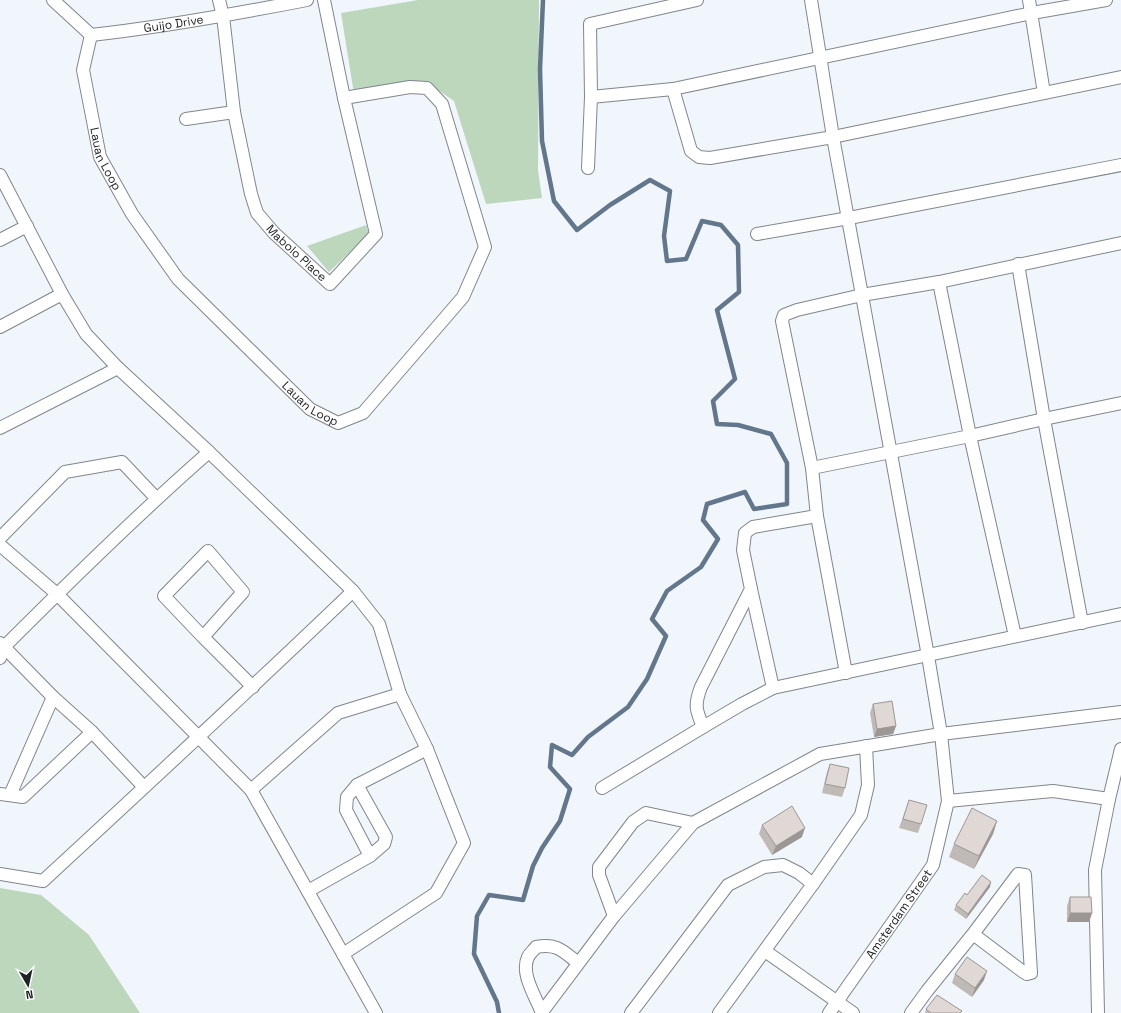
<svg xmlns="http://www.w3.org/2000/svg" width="1121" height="1013" viewBox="0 0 1121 1013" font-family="'Space Grotesk',sans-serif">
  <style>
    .green { fill: #bdd7bd }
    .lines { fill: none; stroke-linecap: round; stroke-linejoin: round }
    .stream { stroke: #62768c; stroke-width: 4.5 }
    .street-casing { stroke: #81868b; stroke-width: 14 }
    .street { stroke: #fff; stroke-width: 12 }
    .wall { fill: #c0bab6 }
    .shaded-wall { fill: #9c9794 }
    .building { fill: #dfd8d4; stroke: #9c9794 }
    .labels { text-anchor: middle; stroke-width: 3; stroke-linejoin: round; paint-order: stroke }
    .street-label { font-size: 12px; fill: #202324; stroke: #fff }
  </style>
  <rect width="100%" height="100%" fill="#f0f6fc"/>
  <g class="green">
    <polygon points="418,0 539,0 538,170 542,198 486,204 454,101 429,84 354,94 341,13"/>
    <polygon points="366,225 369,234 329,272 307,246"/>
    <polygon points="0,888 41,895 89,935 140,1013 0,1013"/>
  </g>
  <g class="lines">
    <polyline class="stream" points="499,1013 497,1002 474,954 477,916 489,895 523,900 533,866 542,848 560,821 570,789 550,767 552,745 572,755 588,737 628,707 647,679 666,636 652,619 667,591 701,567 718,539 703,520 707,504 745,492 754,509 787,504 787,463 771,434 738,425 717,424 713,401 735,379 717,310 739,292 738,245 721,225 702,221 686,259 667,261 664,236 670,191 650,180 610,205 577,230 554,201 542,141 540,69 543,0"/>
    <g class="street-casing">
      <g id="street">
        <path id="s1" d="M53,0L91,35C164,27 235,14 307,0"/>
        <path id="s2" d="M219,0L223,16L234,112L251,194L257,213L274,233L330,284L376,234L344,98L324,0"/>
        <polyline points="811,0 833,137 928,656 941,734 948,801 933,865 829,1013"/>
        <polyline points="1029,0 1044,93"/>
        <path id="s3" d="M91,35L83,70L100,157L132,214L178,279L310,409L338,423L363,413L463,297L485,247L442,104L427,88L410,87L344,98"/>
        <polyline points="673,89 691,151 699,157 710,158 833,137 1121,77"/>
        <polyline points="591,97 673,89 1032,13 1106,0"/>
        <polyline points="186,119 234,112"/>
        <polyline points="588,168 591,97 590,24 697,0"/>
        <polyline points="0,175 62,294 86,334 118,368 209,452 353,591 379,624 400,694 427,749 464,843 436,893 343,954"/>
        <polyline points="757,234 849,218 1121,165"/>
        <polyline points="0,240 27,226"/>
        <path d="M1121,243L939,282L862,295L797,310L784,315L782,321L812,468L817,516L753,527L745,533L743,550L751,589L701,687C694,705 696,710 703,727L742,704L773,688L1121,614"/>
        <polyline points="1018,264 1044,419 1082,623"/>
        <polyline points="939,282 970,436 1015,636"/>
        <polyline points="0,327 62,294"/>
        <polyline points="0,428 118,368"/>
        <polyline points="812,468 970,436 1044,419 1121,403"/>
        <polyline points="817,516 846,673"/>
        <polyline points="0,538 65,472 122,462 156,498"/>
        <polyline points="0,545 57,594 251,790 376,1013"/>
        <polyline points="751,589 773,688"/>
        <polyline points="203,637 243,592 208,551 164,596 203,637 253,687"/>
        <polyline points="0,643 53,697 92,732 144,787"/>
        <path d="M0,658L4,647C71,580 138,514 209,452"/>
        <polyline points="357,785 386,837 384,844 370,856"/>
        <polyline points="602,788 703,727"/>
        <polyline points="251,790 338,713 400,694"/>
        <polyline points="0,794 23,797 92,732"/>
        <polyline points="10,795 53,697"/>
        <polyline points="948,801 1053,791 1109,799"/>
        <path d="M0,874L43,881C147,785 251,689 353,591"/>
        <polyline points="813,884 861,815 868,785 866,746"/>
        <polyline points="308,891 370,856 346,810 347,797 357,785 427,749"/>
        <polyline points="614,916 599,875 599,867 633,822 646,813 693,823"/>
        <polyline points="765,951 853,1013"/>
        <polyline points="542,1012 614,916 693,823 820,754 941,734 1121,712"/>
        <path d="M542,1013C536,997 520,974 528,957C530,953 534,950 536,947C557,943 563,951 578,963"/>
        <polyline points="631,1013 728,885 764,867 783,865 799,873 813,884 719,1013"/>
        <polyline points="911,1013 927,991 973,934 1018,874 1025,875 1031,973 1027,974 1022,971 973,934"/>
        <polyline points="1098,1013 1095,870 1109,799 1121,749"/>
      </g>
    </g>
    <use href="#street" class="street"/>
  </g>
  <g class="wall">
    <polygon points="873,704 896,726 893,734 874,737 870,713"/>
    <polygon points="830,764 845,788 842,797 822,793 827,772"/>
    <polygon points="909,800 921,824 918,833 899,828"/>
    <polygon points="997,821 993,834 974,869 949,857 954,844"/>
    <polygon points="762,825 802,837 772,855 759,834"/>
    <polygon points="990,887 966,919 954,910 956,905 967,895"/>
    <polygon points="1070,897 1092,913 1089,922 1067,922 1067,906"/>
    <polygon points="955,974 984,980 972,997 952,983"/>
    <polygon points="926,1009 961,1013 925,1013"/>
  </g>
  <g class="shaded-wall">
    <polygon points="896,726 893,734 874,737 877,729"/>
    <polygon points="997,821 993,834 974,869 979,856"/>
    <polygon points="805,828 802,837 772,855 776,846"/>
    <polygon points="991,882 990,887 966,919 968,914"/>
    <polygon points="1070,913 1092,913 1089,922 1067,922"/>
    <polygon points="987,971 984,980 972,997 975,988"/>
  </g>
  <g class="building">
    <polygon points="892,701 896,726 877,729 873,704"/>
    <polygon points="830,764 849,768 845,788 825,784"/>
    <polygon points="909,800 927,805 921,824 903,819"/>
    <polygon points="792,806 805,828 776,846 762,825"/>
    <polygon points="972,808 997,821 979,856 954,844"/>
    <polygon points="982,875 991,882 968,914 956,905 965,893 967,895"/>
    <polygon points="1070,897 1091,897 1092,913 1070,913"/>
    <polygon points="967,957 987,971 975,988 955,974"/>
    <polygon points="937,995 962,1011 960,1013 931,1013 926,1009"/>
  </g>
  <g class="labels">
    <g class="street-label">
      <text dy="4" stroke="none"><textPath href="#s1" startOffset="135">Guijo Drive</textPath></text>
      <text dy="4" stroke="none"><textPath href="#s3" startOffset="128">Lauan Loop</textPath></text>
      <text dy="4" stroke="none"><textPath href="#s2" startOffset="273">Mabolo Place</textPath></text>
      <text dy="4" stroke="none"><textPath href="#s3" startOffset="452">Lauan Loop</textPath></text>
      <text transform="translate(899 914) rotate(-55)" y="4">Amsterdam Street</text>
    </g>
  </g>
  <g transform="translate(28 985) rotate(171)" stroke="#ffffff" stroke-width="3" paint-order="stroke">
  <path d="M0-3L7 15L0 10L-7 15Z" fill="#202324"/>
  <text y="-6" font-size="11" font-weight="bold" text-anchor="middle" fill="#202324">N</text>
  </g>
</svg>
